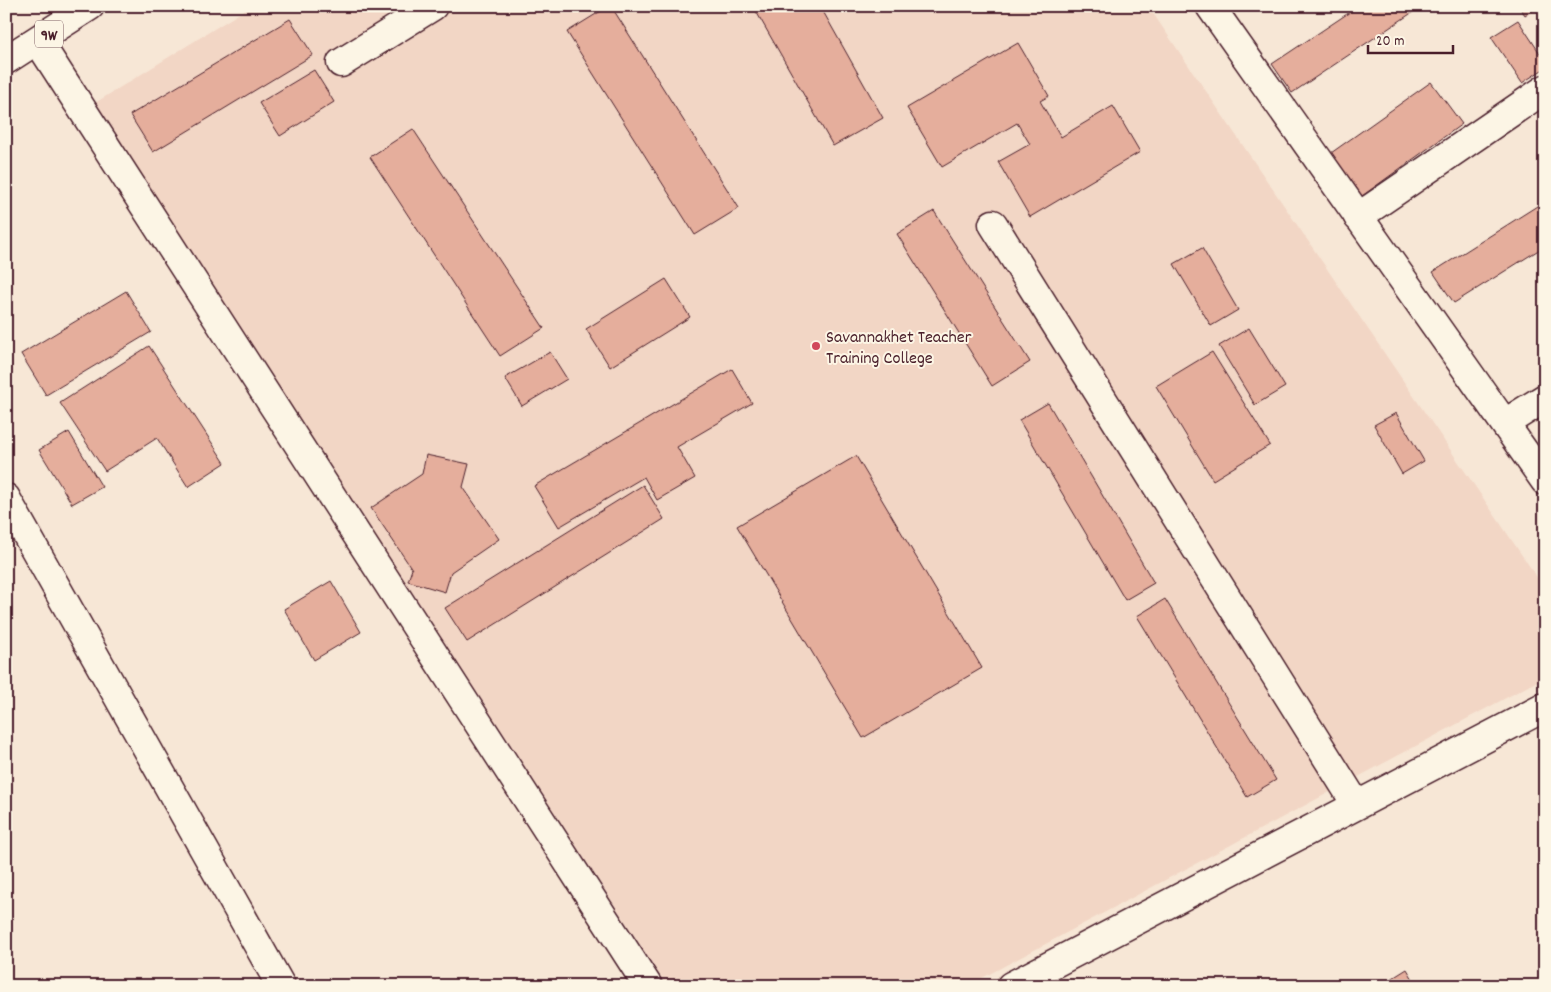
<svg xmlns="http://www.w3.org/2000/svg" width="1551" height="992" viewBox="0 0 1551 992" font-family="Dekko,sans-serif">
  <style>
    .built { fill: #f2d6c5 }
    .building { fill: #e5ae9c; stroke: #4a1f2b }
    .lines { fill: none; stroke-linecap: round; stroke-linejoin: round }
    .minor-casing { stroke: #4a1f2b; stroke-width: 31 }
    .highway-casing { stroke: #4a1f2b; stroke-width: 31 }
    .minor { stroke: #fcf5e5; stroke-width: 28 }
    .highway { stroke: #fcf5e5; stroke-width: 28 }
    .poi-dot { fill: #d1495b; stroke: #fcf5e5; stroke-width: 2 }
    .labels { text-anchor: middle; stroke-width: 4; stroke-linejoin: round; paint-order: stroke }
    .shield { fill: #fcf5e5; stroke: #7f5f63; stroke-width: 1 }
    .shield-label { font-size: 16px; font-weight: bold; fill: #4a1f2b }
    .poi-label { font-size: 18px; fill: #4a1f2b; stroke: #fcf5e5; text-anchor: start }
  </style>
  <rect width="100%" height="100%" fill="#f7e7d6"/>
  <filter id="ink" filterUnits="userSpaceOnUse"><feTurbulence type="fractalNoise" baseFrequency=".02" numOctaves="2"/><feDisplacementMap in="SourceGraphic" scale="10" xChannelSelector="R" yChannelSelector="G"/><feConvolveMatrix kernelMatrix="1 2 1 2 8 2 1 2 1" color-interpolation-filters="sRGB"/></filter>
  <g filter="url(#ink)">
    <polygon class="built" points="251,6 1148,6 1545,589 1545,677 967,986 667,986 95,103"/>
    <g class="building">
      <polygon points="609,6 611,6 739,208 695,235 567,32"/>
      <polygon points="753,6 820,6 883,118 833,146"/>
      <polygon points="1359,6 1422,6 1292,93 1272,64"/>
      <polygon points="1519,6 1539,6 1525,15"/>
      <polygon points="290,19 313,55 153,152 130,115"/>
      <polygon points="1518,20 1545,61 1545,68 1522,83 1491,37"/>
      <polygon points="1018,43 1049,96 1040,101 1061,137 1113,106 1140,152 1030,217 998,162 1030,144 1017,123 942,167 907,108"/>
      <polygon points="314,70 334,102 280,136 259,103"/>
      <polygon points="1431,82 1462,124 1362,196 1331,153"/>
      <polygon points="413,129 544,328 500,356 370,157"/>
      <polygon points="1545,201 1545,246 1454,303 1433,272"/>
      <polygon points="934,211 1030,362 992,386 897,234"/>
      <polygon points="1202,248 1238,310 1211,326 1174,264"/>
      <polygon points="666,279 690,317 610,367 586,329"/>
      <polygon points="126,291 151,332 46,395 21,354"/>
      <polygon points="1249,328 1285,387 1255,405 1219,346"/>
      <polygon points="149,346 225,463 188,487 157,438 105,471 60,403"/>
      <polygon points="550,352 567,379 522,406 505,378"/>
      <polygon points="1212,352 1270,445 1213,480 1156,386"/>
      <polygon points="732,369 752,403 677,447 695,478 657,500 644,477 559,527 534,486"/>
      <polygon points="1048,403 1154,583 1125,600 1019,420"/>
      <polygon points="1396,413 1424,461 1402,474 1374,425"/>
      <polygon points="69,432 102,487 72,504 39,450"/>
      <polygon points="426,455 469,464 463,487 499,539 451,572 445,592 408,581 412,569 371,508 422,474"/>
      <polygon points="856,456 982,668 863,738 737,526"/>
      <polygon points="643,485 664,519 467,642 445,608"/>
      <polygon points="331,581 361,632 314,660 284,609"/>
      <polygon points="1165,599 1276,780 1247,797 1137,616"/>
      <polygon points="1407,969 1417,986 1380,986"/>
      <polygon points="1183,979 1187,986 1171,986"/>
    </g>
    <g class="lines">
      <g class="minor-casing">
        <g id="minor">
          <polyline points="1210,6 1545,481"/>
          <polyline points="38,41 648,986"/>
          <polyline points="341,63 433,6"/>
          <polyline points="1358,217 1545,89"/>
          <polyline points="993,224 1356,804"/>
          <polyline points="1505,423 1545,398"/>
          <polyline points="6,498 281,986"/>
          <polyline points="1011,986 1545,707"/>
        </g>
      </g>
      <g class="highway-casing">
        <polyline id="highway" points="6,60 90,6"/>
      </g>
      <use href="#minor" class="minor"/>
      <use href="#highway" class="highway"/>
    </g>
  </g>
  <circle class="poi-dot" cx="816" cy="346" r="5"/>
  <g class="labels">
    <rect class="shield" x="35" y="20.5" width="28" height="27" rx="4"/>
    <g class="shield-label">
      <text x="49" y="40">9W</text>
    </g>
    <g class="poi-label">
      <text x="826" y="342">Savannakhet Teacher<tspan x="826" dy="21">Training College</tspan></text>
    </g>
  </g>
  <rect width="1551" height="992" fill="none" stroke="#fcf5e5" stroke-width="25"/>
  <rect x="12" y="12" width="1526" height="967" fill="none" stroke="#4a1f2b" stroke-width="2" filter="url(#ink)"/>
  <path d="M1368 45v8h85v-8" fill="none" stroke="#4a1f2b" stroke-width="2.5"/>
  <text x="1376" y="45" font-size="15" fill="#4a1f2b" stroke="#fcf5e5" stroke-width="4" paint-order="stroke">20 m</text>
</svg>
